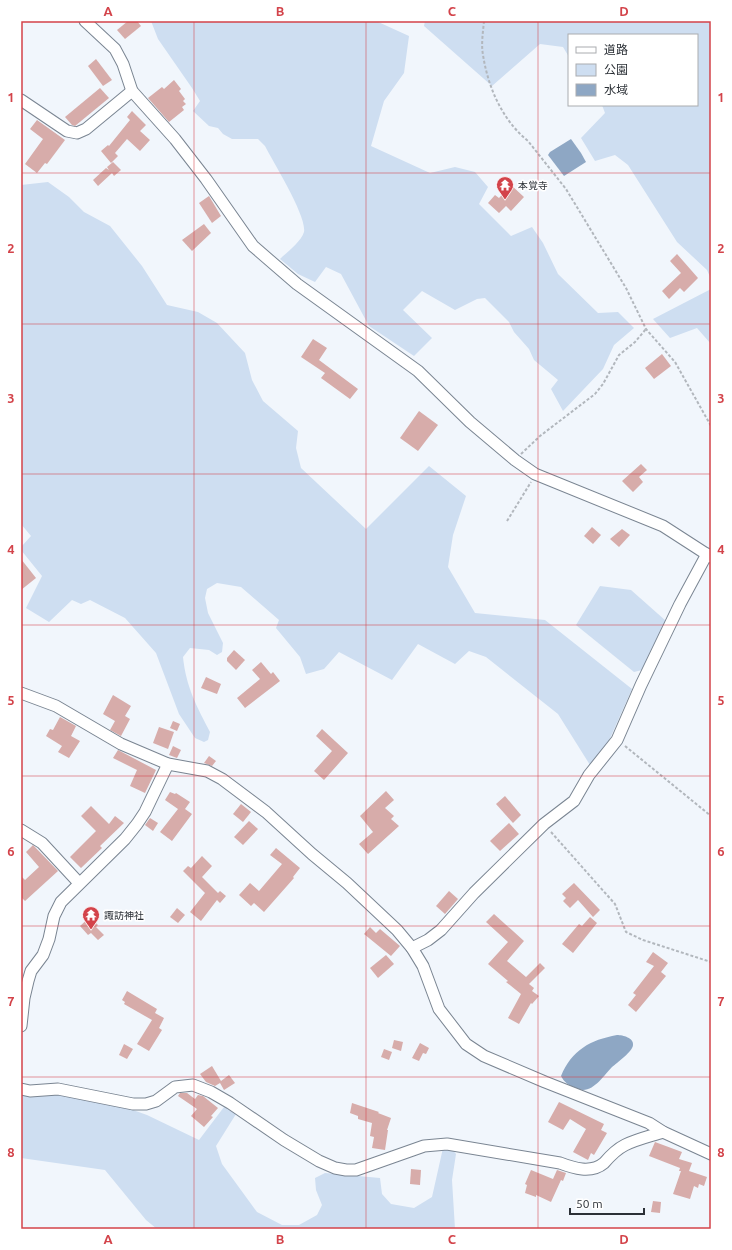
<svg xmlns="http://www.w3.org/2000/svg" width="732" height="1250" viewBox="0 0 732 1250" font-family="Ubuntu,'Noto Sans JP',sans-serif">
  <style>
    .green { fill: #cedef1 }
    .water { fill: #8ea7c4 }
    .building { fill: #d7acaa }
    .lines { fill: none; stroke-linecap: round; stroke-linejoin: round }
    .minor-casing { stroke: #7a8592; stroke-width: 13 }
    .path { stroke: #b2b7bd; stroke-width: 2; stroke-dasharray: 3 2; stroke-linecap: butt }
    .minor { stroke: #fff; stroke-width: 11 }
    .grid { fill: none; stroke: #d3434a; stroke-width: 1; stroke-opacity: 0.55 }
    .labels { text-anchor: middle; stroke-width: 3; stroke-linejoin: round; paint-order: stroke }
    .poi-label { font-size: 10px; fill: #2b3036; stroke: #fff; text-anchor: start }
    .neatline { fill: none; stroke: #d3434a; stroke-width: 1.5 }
    .grid-label { font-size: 13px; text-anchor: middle; font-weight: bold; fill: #d3434a }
  </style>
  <rect width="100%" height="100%" fill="#f1f6fc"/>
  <g class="green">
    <path d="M151,21H376L409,36L404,73L384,101L371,146L430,173L455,167L475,172L488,187L479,204L511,236L532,227L543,243L558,274L598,313L618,312L634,328L614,345L603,369L563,411L551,389L558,380L534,360L529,349L514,332L509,322L485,298L477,299L455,310L422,291L403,310L432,338L414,356L369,326L341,274L326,267L315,282L298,274L280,259C287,252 301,242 304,232C307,216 273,162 265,146L258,139H232L223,134L218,128L209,126L193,111L200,101L192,88L158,39Z"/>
    <polygon points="425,21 711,21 711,279 707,270 677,242 628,165 615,155 595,161 581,138 605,113 602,105 697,105 697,35 569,35 569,57 563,47 540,44 492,86 424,26"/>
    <path d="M48,182L69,197L84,212L110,226L142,266L167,305L198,312L217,323L245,353L252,380L263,401L298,431L296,448L301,468L366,529L429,466L466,496L453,535L448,567L475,613L545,620L632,689L599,763L590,765L558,714L486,657L469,651L455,664L418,644L392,680L339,652L324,669L306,674L300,657L276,628L279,620L241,587L217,583L207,589L205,598L208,613L223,643L222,652L217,655L209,650L190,648L183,657C186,687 197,707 210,732L208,740L204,742L195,738L179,714L156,653L125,618L90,600L81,604L72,600L49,622L26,608L42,576L21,550V547L31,536L21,524V185Z"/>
    <polygon points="711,289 711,344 697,328 670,338 653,319"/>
    <polygon points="600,586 631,590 666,621 642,670 634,672 576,625"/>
    <polygon points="21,1094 60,1094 133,1110 147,1115 199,1140 224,1107 231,1108 236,1114 216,1146 222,1164 257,1212 282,1225 299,1225 317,1215 322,1205 316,1190 315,1178 325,1173 380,1178 382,1194 391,1204 414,1208 432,1197 443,1148 452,1149 456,1154 452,1180 455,1229 157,1229 146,1220 105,1170 21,1158"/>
  </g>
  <g class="water">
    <polygon points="571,139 581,153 586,162 564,176 548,155 550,152"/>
    <path d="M617,1035C623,1035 634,1038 633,1045C633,1051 617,1063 612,1067C605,1074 595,1090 583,1090C581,1090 577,1088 574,1087C568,1085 564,1082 561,1076C572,1050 590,1040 617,1035Z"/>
  </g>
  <g class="building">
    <polygon points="128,21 137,21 141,26 125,39 117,30"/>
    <polygon points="96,59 112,80 103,86 88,66"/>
    <polygon points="174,80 181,89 179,91 185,99 183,101 186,104 182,107 184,110 169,122 148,98 162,87 164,89"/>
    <polygon points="100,88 109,98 75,126 72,125 65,117"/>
    <polygon points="132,111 146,125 140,131 150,140 140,151 127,139 115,153 118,156 111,163 101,151 108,145 109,146 130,120 127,117"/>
    <polygon points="37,120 65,140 47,164 45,163 37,173 25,164 43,139 30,129"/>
    <polygon points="113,162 121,170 114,176 112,173 98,186 93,180 106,168 109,170 107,167"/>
    <polygon points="511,185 524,197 511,211 506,206 499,213 488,203 495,195 499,198"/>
    <polygon points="209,196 221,216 212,223 199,203"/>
    <polygon points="204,224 211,233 192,251 182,240"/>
    <polygon points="677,254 698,278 684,292 680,288 669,299 662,291 681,273 670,261"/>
    <polygon points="313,339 327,348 319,360 358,389 350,399 321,378 325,373 301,357"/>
    <polygon points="662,354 671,366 654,379 645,368"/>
    <polygon points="419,411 438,425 418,451 400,438"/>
    <polygon points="641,464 647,470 639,477 643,482 633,492 622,481"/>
    <polygon points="592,527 601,535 593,544 584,536"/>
    <polygon points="622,529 630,535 619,547 610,539"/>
    <polygon points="21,559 36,578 21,590"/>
    <polygon points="234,650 245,660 236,670 227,661 227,658"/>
    <polygon points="261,662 271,674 273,672 280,681 245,708 237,698 260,679 252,670"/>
    <polygon points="206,677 221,684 217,694 201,688"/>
    <polygon points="113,695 131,706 125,716 130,719 121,736 110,730 115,721 103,714"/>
    <polygon points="60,717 76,726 71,736 80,741 69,758 58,752 62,746 46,736 50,729 53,730"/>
    <polygon points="173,721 180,724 177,731 170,728"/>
    <polygon points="159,727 174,732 168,749 153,743"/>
    <polygon points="322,729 348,753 324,780 314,771 332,751 316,736"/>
    <polygon points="173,746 181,750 177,758 169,755"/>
    <polygon points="118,750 156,770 145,793 130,786 137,770 113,758"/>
    <polygon points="209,756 216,761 212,766 204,763"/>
    <polygon points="386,791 394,800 385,808 394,816 391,819 399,826 368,854 359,844 373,832 360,816"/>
    <polygon points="170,792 175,794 176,793 190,802 185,809 192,814 172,841 160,832 178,809 165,800"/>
    <polygon points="505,796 521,815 513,823 496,804"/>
    <polygon points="241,804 251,812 243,822 233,814"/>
    <polygon points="91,806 109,824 115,816 124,823 100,846 102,848 81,868 70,857 96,831 81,816"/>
    <polygon points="150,818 158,823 153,831 145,825"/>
    <polygon points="249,821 258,829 243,845 234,837"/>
    <polygon points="509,823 519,834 500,851 490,841"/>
    <polygon points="33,845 58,871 25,901 21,897 21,876 25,880 39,867 26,852"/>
    <polygon points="276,848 300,868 293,877 294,878 264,912 254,903 251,906 239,895 250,883 259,891 282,864 270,855"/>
    <polygon points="202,856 212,866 202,877 218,893 220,891 226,896 220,903 217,900 201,921 190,912 205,893 183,871 188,866 191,868"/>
    <polygon points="574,883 600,910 593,917 578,900 570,908 563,901 566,898 562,894"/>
    <polygon points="449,891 458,899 445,914 436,906"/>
    <polygon points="177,908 185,915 178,923 170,917"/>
    <polygon points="494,914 524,941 507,961 526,977 540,963 545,968 529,984 534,988 532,991 539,996 532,1004 531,1003 519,1024 508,1018 521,994 506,982 508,981 488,964 508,942 486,922"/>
    <polygon points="90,917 98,925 96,927 104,935 98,940 91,933 88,935 80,926"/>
    <polygon points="590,917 597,923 573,953 562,944 579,924 582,926"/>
    <polygon points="370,927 376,933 380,929 400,946 391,956 364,934"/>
    <polygon points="653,952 668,963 661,972 666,976 636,1012 628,1005 636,995 633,993 654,966 646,962"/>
    <polygon points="386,955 394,964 378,978 370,968"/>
    <polygon points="127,991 157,1009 155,1013 164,1018 159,1028 162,1030 149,1051 137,1044 152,1020 124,1004 125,1002 122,1000"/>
    <polygon points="394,1040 403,1042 401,1051 392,1048"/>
    <polygon points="420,1043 429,1048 426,1054 423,1053 419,1061 412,1058"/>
    <polygon points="124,1044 133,1049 127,1059 119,1055"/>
    <polygon points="384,1049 392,1052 389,1060 381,1057"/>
    <polygon points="212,1066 221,1081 229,1075 235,1083 224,1090 220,1083 215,1086 206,1082 200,1074"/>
    <polygon points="180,1093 187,1093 195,1099 198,1095 203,1096 218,1108 211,1116 213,1117 204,1127 191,1116 197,1109 178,1096"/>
    <polygon points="559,1102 604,1124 601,1130 607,1133 594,1155 591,1153 588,1160 573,1152 586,1129 570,1119 563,1130 548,1122"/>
    <polygon points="352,1103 379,1112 378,1113 391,1118 387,1130 388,1130 385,1150 372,1148 374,1137 370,1136 372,1123 358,1119 358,1116 350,1113"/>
    <polygon points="655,1142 682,1152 679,1159 692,1163 689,1171 707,1177 704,1186 699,1184 698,1188 694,1186 690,1199 673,1194 681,1171 679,1171 680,1168 649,1156"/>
    <polygon points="411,1169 421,1170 420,1185 410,1184"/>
    <polygon points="531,1170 553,1179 557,1170 566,1173 563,1181 561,1180 551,1202 536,1195 536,1197 525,1193 527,1185 525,1184"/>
    <polygon points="653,1201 661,1202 660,1213 651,1212"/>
  </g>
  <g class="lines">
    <g class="minor-casing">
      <g id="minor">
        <polyline points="85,21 115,49 123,64 132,91 175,139 206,179 253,246 297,284 418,371 470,422 515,460 535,474 663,526 711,557"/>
        <polyline points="21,100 67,131 77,133 86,129 132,91"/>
        <polyline points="21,693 56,706 121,744 168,764 207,771 222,779 266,812 312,854 347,883 397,930 412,948 423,966 439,1009 466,1044 484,1056 545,1082 649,1123 663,1132 711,1154"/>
        <polyline points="21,830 42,843 79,883"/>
        <polyline points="412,948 428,940 441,930 474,893 544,824 574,801 589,775 617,740 641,685 680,604 707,554"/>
        <polyline points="21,1026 24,998 28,981 31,971 43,955 49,939 54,916 61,902 125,839 137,824 145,812 168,764"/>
        <path d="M21,1089L30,1091L58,1089L133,1104H146L156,1101L175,1087L193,1085L211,1092L230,1103L284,1140L319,1161L335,1168L346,1170H356L424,1146L447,1144L560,1163C573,1168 591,1174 604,1163C610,1156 617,1149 625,1145C637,1139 651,1136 663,1132"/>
      </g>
    </g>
    <g class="path">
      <path d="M484,21C483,32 481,44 483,55C488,87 502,120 528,141L566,189L626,288L646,329L675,362L711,426"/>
      <polyline points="521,454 540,436 595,394 603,384 619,355 635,342 646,329"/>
      <polyline points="507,521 531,482"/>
      <polyline points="625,746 711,816"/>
      <polyline points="551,832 615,904 626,932 643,940 711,962"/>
    </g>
    <use href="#minor" class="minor"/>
  </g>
  <path class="grid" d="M194,21V1229M366,21V1229M538,21V1229M21,173H711M21,324H711M21,474H711M21,625H711M21,776H711M21,926H711M21,1077H711"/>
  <defs>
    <g id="temple-pin" transform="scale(0.9)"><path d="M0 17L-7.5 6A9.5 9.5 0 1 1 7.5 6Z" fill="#d3434a" stroke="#fff"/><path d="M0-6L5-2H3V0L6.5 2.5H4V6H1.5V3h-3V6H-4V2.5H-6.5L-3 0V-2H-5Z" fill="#fff"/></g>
  </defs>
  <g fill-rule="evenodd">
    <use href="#temple-pin" x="505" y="185"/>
    <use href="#temple-pin" x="91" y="915"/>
  </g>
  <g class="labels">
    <g class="poi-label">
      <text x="518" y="189">本覚寺</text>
      <text x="104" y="919">諏訪神社</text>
    </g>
  </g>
  <rect width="732" height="1250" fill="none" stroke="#ffffff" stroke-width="44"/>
  <rect x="568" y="34" width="130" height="72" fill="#ffffff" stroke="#aaacaf"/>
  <rect x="576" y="47" width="20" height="6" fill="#ffffff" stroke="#aaacaf"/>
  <text x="604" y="54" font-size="12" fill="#2b3036">道路</text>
  <rect x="576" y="64" width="20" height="12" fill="#cedef1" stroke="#aaacaf"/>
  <text x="604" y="74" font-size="12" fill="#2b3036">公園</text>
  <rect x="576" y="84" width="20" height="12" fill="#8ea7c4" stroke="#aaacaf"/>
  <text x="604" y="94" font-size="12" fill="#2b3036">水域</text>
  <path d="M570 1208v6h74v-6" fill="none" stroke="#2b3036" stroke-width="2"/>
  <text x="576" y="1208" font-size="12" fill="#2b3036" stroke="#ffffff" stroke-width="3" paint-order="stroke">50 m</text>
  <rect x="22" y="22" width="688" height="1206" class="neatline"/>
  <g class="grid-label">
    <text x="108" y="16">A</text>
    <text x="280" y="16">B</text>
    <text x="452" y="16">C</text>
    <text x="624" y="16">D</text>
    <text x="11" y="102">1</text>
    <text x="721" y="102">1</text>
    <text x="11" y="253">2</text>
    <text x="721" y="253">2</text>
    <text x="11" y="403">3</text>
    <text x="721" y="403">3</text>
    <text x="11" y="554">4</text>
    <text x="721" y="554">4</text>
    <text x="11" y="705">5</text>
    <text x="721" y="705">5</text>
    <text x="11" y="856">6</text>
    <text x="721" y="856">6</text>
    <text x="11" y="1006">7</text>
    <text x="721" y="1006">7</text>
    <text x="11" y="1157">8</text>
    <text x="721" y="1157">8</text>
    <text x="108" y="1244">A</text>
    <text x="280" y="1244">B</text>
    <text x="452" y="1244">C</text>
    <text x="624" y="1244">D</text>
  </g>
</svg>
